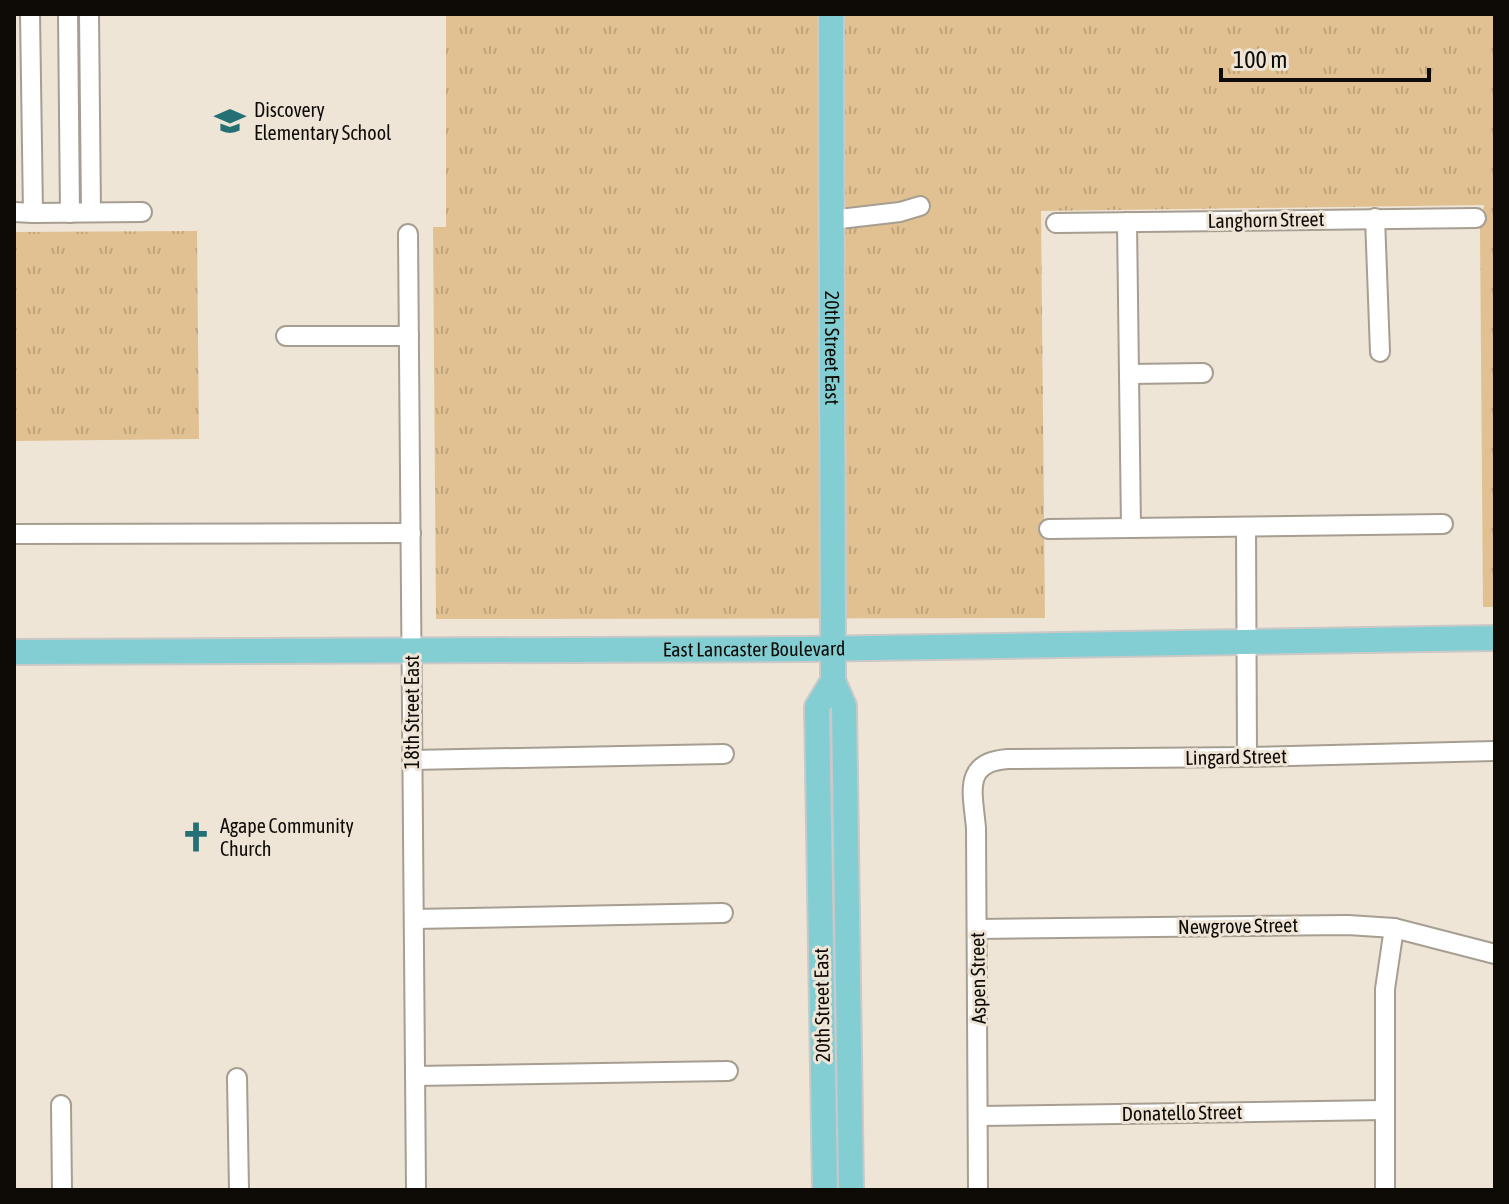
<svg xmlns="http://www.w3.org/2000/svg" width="1509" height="1204" viewBox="0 0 1509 1204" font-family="'Asap Condensed',sans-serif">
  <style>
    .grass { fill: url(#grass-tufts) }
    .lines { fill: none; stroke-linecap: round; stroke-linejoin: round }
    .minor-casing { stroke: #a69e91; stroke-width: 22 }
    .major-casing { stroke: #cac9c8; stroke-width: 28 }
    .minor { stroke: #fff; stroke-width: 18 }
    .major { stroke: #83ced3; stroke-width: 24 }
    .labels { text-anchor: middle; stroke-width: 6; stroke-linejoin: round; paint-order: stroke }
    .poi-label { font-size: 20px; fill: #0e0b07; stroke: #eee5d7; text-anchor: start }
    .street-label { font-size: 20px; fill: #0e0b07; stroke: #eee5d7 }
  </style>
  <defs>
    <pattern id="grass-tufts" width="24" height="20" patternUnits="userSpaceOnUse" patternTransform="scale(2)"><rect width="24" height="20" fill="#e1c192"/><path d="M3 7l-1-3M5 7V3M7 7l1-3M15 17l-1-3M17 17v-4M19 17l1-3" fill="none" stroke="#c0a47c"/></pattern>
  </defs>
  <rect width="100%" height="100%" fill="#eee5d7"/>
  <g class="grass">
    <polygon points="446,14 1495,14 1495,607 1483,607 1480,231 1484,205 1041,211 1045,618 436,619 433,227 446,227"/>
    <polygon points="197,231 199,439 14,441 14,232"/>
  </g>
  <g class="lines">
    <g class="minor-casing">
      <g id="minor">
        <polyline points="68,14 70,213"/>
        <polyline points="89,14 91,212"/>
        <polyline points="14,212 33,213 30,14"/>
        <polyline points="33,213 142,212"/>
        <polyline points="1375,218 1380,352"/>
        <polyline points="831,220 900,212 920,206"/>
        <polyline points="1127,222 1131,528"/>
        <polyline points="1056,223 1476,218"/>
        <polyline points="408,234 416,1190"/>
        <polyline points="286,336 409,336"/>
        <polyline points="1130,374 1203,373"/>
        <polyline points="1246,527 1247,757"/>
        <polyline points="1049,529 1443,524"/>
        <polyline points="14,534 411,533"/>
        <polyline points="412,760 724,754"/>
        <polyline points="414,919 723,913"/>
        <polyline points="977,929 1348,925 1394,928 1495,954"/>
        <polyline points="415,1076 728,1071"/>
        <polyline points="237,1078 239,1190"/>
        <polyline points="61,1105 62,1190"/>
        <polyline points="979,1116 1385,1110"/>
        <path d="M978,1190L976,828C973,793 962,762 1008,759L1247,757L1495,751"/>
        <polyline points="1385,1190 1385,989 1394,928"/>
      </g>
    </g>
    <g class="major-casing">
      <g id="major">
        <path id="s1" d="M831,14L833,649V681L844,706L851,1190"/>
        <path id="s2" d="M14,652L807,649L1495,638"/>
        <polyline points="825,1190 817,707 833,681"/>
      </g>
    </g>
    <use href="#minor" class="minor"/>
    <use href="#major" class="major"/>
  </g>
  <defs>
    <g id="school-bare" transform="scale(2.4)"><path d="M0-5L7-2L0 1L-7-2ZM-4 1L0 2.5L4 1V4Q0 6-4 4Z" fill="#257075" stroke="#eee5d7" stroke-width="2.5" paint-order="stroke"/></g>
    <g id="church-bare" transform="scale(2.4)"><path d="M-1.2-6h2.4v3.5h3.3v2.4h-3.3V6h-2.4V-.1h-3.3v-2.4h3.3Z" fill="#257075" stroke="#eee5d7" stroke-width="2.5" paint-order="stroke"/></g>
  </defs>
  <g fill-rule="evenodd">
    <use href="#school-bare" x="230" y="121"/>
    <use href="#church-bare" x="196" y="837"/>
  </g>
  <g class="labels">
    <g class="poi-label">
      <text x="254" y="117">Discovery<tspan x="254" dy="23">Elementary School</tspan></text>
      <text x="220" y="833">Agape Community<tspan x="220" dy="23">Church</tspan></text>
    </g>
    <g class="street-label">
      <text transform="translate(1266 220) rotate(-1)" y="7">Langhorn Street</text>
      <text dy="7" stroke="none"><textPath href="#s1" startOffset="334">20th Street East</textPath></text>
      <text dy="7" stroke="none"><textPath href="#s2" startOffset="740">East Lancaster Boulevard</textPath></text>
      <text transform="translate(412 712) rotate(-90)" y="7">18th Street East</text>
      <text transform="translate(1236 757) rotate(-1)" y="7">Lingard Street</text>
      <text transform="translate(1238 926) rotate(-1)" y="7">Newgrove Street</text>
      <text transform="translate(978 978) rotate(-91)" y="7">Aspen Street</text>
      <text transform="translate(822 1005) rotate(-91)" y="7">20th Street East</text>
      <text transform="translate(1182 1113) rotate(-1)" y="7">Donatello Street</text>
    </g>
  </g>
  <rect width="1509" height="1204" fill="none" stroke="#0e0b07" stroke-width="32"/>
  <path d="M1221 68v12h208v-12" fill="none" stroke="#0e0b07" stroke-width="4"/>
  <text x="1233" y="68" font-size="24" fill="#0e0b07" stroke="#eee5d7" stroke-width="6" paint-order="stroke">100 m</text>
</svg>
